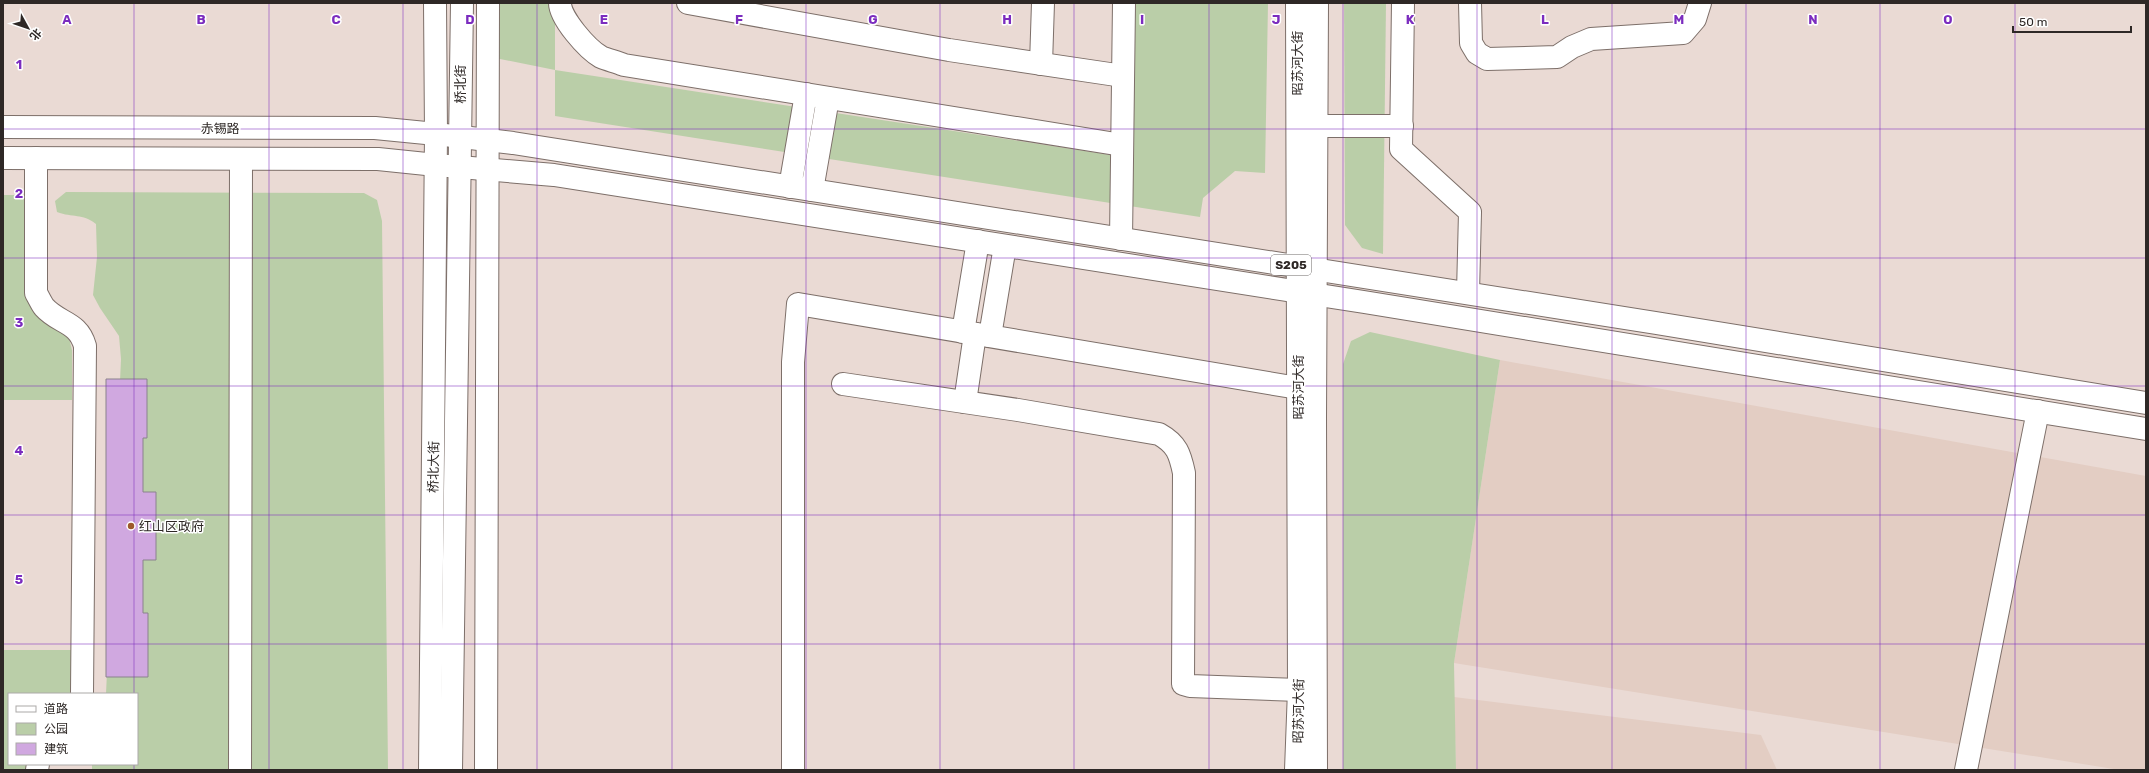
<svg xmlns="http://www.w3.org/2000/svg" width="2149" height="773" viewBox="0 0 2149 773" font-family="Rubik,'Noto Sans SC',sans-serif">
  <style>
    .built { fill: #e3cdc3 }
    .green { fill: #bacea8 }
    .building { fill: #d0a8e0; stroke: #8a828d }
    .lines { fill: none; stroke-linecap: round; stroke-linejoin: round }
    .minor-casing { stroke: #7d6f69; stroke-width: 24 }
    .major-casing { stroke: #7d6f69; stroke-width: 24 }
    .minor { stroke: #fff; stroke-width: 22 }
    .major { stroke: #fff; stroke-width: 22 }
    .grid { fill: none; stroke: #7b2cbf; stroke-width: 1; stroke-opacity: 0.55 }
    .poi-dot { fill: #9d592b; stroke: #fff; stroke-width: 1.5 }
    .labels { text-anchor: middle; stroke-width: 3; stroke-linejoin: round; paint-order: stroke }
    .shield { fill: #fff; stroke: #6d6867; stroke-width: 1 }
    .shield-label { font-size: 12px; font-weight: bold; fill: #2e2826 }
    .street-label { font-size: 13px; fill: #2e2826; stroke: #fff }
    .poi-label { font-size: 13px; fill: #2e2826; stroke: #fff; text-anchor: start }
    .grid-label { font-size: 13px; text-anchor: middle; font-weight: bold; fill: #7b2cbf; stroke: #fff; stroke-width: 3; stroke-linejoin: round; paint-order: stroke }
  </style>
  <rect width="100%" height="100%" fill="#eadad4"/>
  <g class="built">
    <polygon points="1500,360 2146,476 2146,770 2120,770 1454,663"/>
    <polygon points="1454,697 1761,735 1777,770 1456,770"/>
  </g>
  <g class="green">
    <polygon points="496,3 555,3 555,70 1130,158 1131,3 1268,3 1265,173 1235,171 1203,198 1200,217 555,116 555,70 495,58"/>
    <polygon points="1344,3 1386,3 1383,254 1362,248 1345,225"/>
    <path d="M66,192L364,193L377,200L382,221L388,770H92V764H137V694H106L121,359L119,336L100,308L93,295L97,257L96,224C82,213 73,218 57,212L55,201Z"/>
    <polygon points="3,195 28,195 28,293 69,338 72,350 72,400 3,400"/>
    <polygon points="1370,332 1500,360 1454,663 1456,770 1343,770 1343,364 1351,341"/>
    <polygon points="3,650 71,650 71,694 9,694 9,764 30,764 30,770 3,770"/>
  </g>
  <polygon class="building" points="106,379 147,379 147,438 143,438 143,492 156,492 156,560 143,560 143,613 148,613 148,677 106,677"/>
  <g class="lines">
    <g class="minor-casing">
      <g id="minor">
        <path d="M560,3C560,18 587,49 601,57C608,60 617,62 624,65L1122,145"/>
        <polyline points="688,3 949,50 1123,76"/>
        <polyline points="1403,3 1401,149 1470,212 1468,293"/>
        <polyline points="1470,3 1471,43 1477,53 1487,59 1557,57 1572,47 1591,39 1683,33 1695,19 1700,3"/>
        <polyline points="1041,64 1043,3"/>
        <polyline points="1316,126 1402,126"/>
        <polyline points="3,127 375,128 436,134"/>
        <polyline points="3,158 378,159 436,165"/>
        <path d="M36,158V293C39,298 41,303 44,307C59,324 78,321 85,346L82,694"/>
        <polyline points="790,187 806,94"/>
        <polyline points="812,190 828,98"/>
        <polyline points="1121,239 1124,3"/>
        <polyline points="963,332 978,241"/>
        <polyline points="990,336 1005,246"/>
        <path d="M843,384L1018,410L1159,434C1177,444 1180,454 1184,473L1183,684L1190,686L1299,690"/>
        <polyline points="965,402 975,334"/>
        <polyline points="37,770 38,764"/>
        <polyline points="240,770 241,159"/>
        <polyline points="486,770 488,3"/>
        <polyline points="793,770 793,362 798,304 1298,388"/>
        <polyline points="1296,770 1299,690 1297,3"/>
        <polyline points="1316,770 1315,418 1317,3"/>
        <polyline points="1966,770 2038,411"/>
      </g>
    </g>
    <g class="major-casing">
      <g id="major">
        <polyline points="436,134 513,143 1656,323 2146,403"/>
        <polyline points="436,165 554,175 1364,302 2146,429"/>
        <polyline points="430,770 436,134 435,3"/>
        <polyline points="451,770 462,3"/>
      </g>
    </g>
    <use href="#minor" class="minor"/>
    <use href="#major" class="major"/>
  </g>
  <path class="grid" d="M134,3V694M269,3V770M403,3V770M537,3V770M672,3V770M806,3V770M940,3V770M1074,3V770M1209,3V770M1343,3V770M1477,3V770M1612,3V770M1746,3V770M1880,3V770M2015,3V770M3,129H2146M3,258H2146M3,386H2146M3,515H2146M3,644H2146M134,764V770"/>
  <circle class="poi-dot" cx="131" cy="526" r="4"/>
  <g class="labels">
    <rect class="shield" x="1271" y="255" width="40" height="20" rx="3"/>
    <g class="shield-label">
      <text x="1291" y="269">S205</text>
    </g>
    <g class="street-label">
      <text transform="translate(1297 63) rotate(-90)" y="5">昭苏河大街</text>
      <text transform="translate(460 84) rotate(-90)" y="5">桥北街</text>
      <text x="220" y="133">赤锡路</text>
      <text transform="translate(1298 387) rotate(-90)" y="5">昭苏河大街</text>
      <text transform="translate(433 467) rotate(-89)" y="5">桥北大街</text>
      <text transform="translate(1298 711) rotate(-89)" y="5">昭苏河大街</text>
    </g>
    <g class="poi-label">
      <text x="139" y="531">红山区政府</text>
    </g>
  </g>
  <g class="grid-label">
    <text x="67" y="24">A</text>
    <text x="201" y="24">B</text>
    <text x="336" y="24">C</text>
    <text x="470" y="24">D</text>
    <text x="604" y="24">E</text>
    <text x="739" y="24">F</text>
    <text x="873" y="24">G</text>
    <text x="1007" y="24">H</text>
    <text x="1142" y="24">I</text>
    <text x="1276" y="24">J</text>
    <text x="1410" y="24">K</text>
    <text x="1545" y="24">L</text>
    <text x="1679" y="24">M</text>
    <text x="1813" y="24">N</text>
    <text x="1948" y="24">O</text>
    <text x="19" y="69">1</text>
    <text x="19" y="198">2</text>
    <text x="19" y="327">3</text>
    <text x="19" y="455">4</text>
    <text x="19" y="584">5</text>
  </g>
  <rect width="2149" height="773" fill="none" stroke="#2e2826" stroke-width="8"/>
  <rect x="8" y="693" width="130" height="72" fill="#ffffff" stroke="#aba9a8"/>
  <rect x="16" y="706" width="20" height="6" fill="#ffffff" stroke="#aba9a8"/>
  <text x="44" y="713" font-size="12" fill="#2e2826">道路</text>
  <rect x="16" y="723" width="20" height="12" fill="#bacea8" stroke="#aba9a8"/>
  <text x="44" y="733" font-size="12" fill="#2e2826">公园</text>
  <rect x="16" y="743" width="20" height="12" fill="#d0a8e0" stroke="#aba9a8"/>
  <text x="44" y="753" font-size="12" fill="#2e2826">建筑</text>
  <g transform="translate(28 28) rotate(130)" stroke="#ffffff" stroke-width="3" paint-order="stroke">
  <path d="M0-3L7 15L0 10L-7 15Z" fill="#2e2826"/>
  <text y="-6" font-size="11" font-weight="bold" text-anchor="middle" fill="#2e2826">北</text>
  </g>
  <path d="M2013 26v6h118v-6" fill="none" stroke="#2e2826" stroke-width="2"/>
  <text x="2019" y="26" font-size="12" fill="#2e2826" stroke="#ffffff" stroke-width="3" paint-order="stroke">50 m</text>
</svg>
